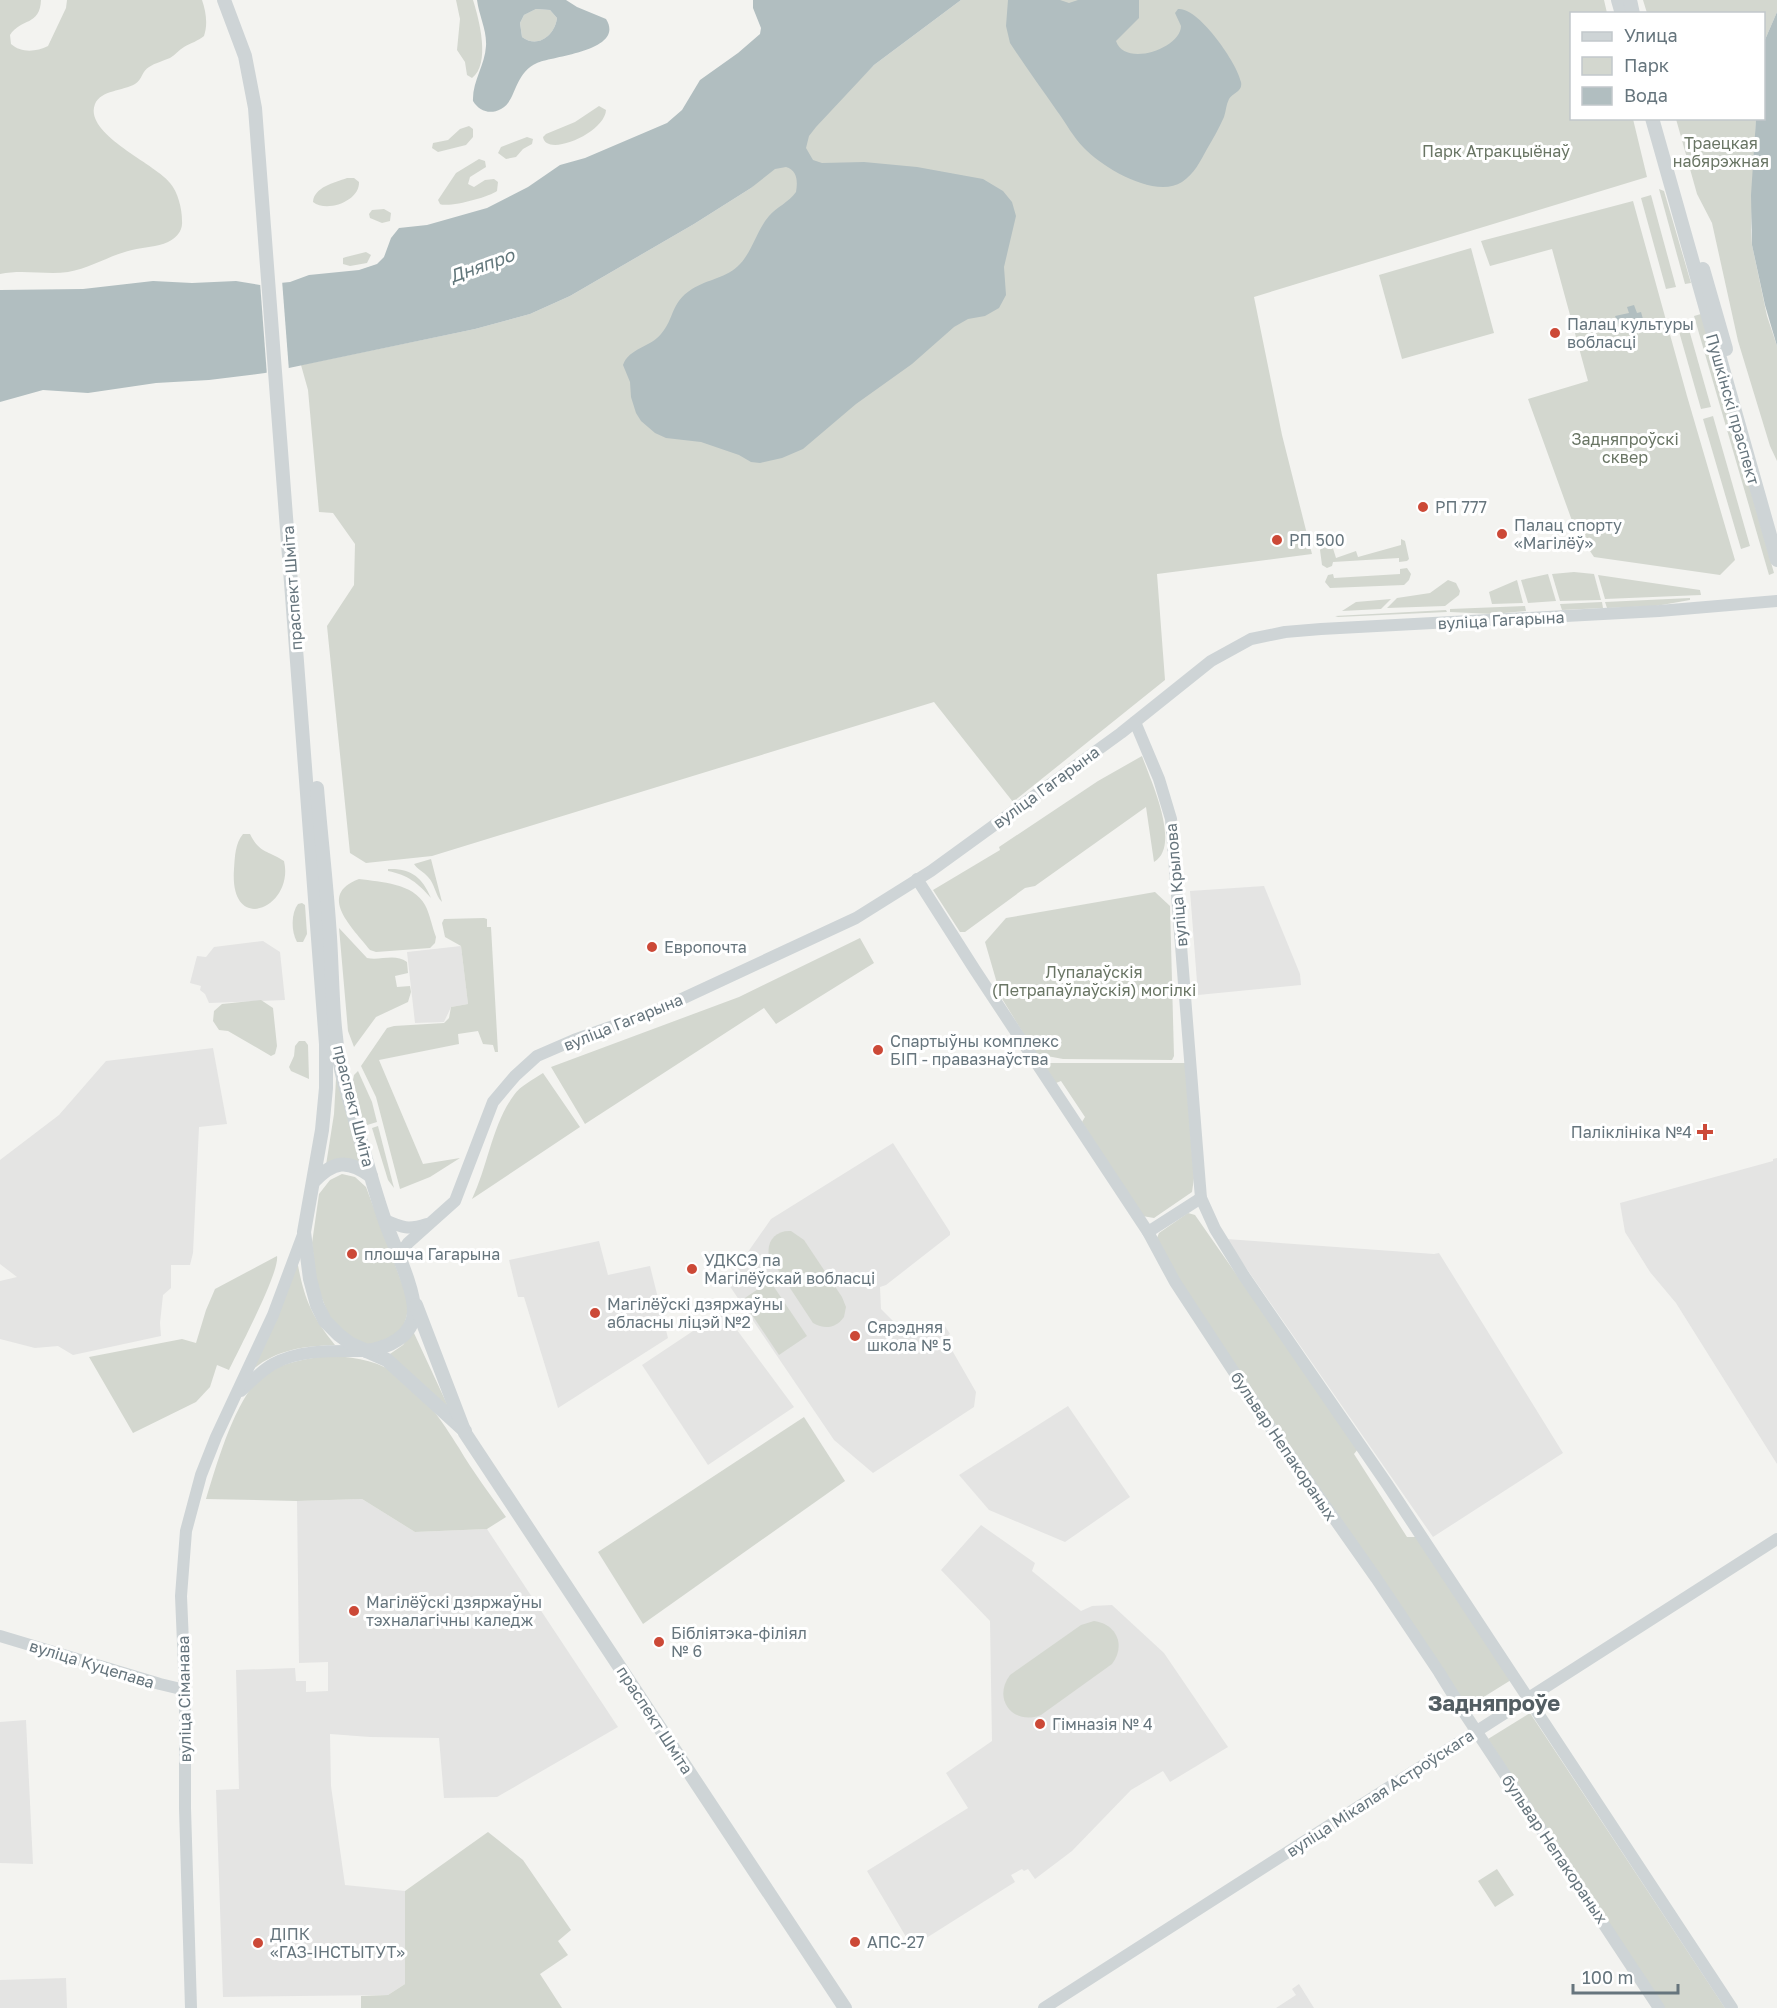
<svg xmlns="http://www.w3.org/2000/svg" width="1777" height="2008" viewBox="0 0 1777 2008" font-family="'Golos Text',sans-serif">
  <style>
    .built { fill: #e4e4e3 }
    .green { fill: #d3d7cf }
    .water { fill: #b1bec0; fill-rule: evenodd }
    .pier { fill: #f3f3f0 }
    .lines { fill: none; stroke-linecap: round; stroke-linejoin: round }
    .secondary { stroke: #ced4d6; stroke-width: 12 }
    .primary { stroke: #ced4d6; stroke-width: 14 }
    .poi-dot { fill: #cc4937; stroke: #fff; stroke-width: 2 }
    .labels { text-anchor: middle; stroke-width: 6; stroke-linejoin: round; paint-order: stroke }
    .park-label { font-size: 16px; fill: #697564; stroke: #fff }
    .poi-label { font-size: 16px; fill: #66757d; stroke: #fff; text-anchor: start }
    .street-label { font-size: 16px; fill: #66757d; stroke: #fff }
    .water-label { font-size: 18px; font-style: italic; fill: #62777b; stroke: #fff }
    .district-label { font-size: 22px; font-weight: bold; fill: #535e63; stroke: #fff }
  </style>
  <rect width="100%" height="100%" fill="#f3f3f0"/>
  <g class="built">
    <polygon points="1264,886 1300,974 1301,985 1198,995 1190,891"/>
    <polygon points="263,941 280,952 285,1000 209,1003 205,994 200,990 201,986 190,983 197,956 206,957 214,947"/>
    <polygon points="461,946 468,1004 451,1007 444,1022 415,1023 407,952"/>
    <polygon points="213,1048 227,1124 199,1127 193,1253 190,1265 171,1265 171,1288 163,1295 160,1323 161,1336 73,1355 58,1346 35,1348 0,1339 0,1281 17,1277 0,1264 0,1160 59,1115 106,1061"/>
    <polygon points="893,1143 950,1232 950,1235 886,1285 880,1287 881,1309 907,1335 935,1322 939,1329 945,1326 950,1334 945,1338 976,1392 974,1407 873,1473 834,1440 727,1282 771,1219"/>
    <polygon points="1777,1158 1777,1464 1676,1303 1650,1272 1625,1232 1620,1203 1773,1161 1773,1159"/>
    <polygon points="1226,1239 1434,1254 1439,1253 1563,1453 1433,1537"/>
    <polygon points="599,1241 608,1275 650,1266 668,1338 558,1408 524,1297 518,1297 509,1260"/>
    <polygon points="723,1311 794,1407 708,1465 642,1365"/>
    <polygon points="1068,1406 1130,1497 1065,1542 989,1510 959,1475"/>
    <polygon points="362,1499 415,1532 487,1529 618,1727 497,1797 444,1798 439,1738 370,1737 330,1734 331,1786 345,1885 405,1891 405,1984 388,1995 223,1997 216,1790 239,1789 236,1670 295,1668 296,1681 306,1681 306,1692 328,1691 328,1662 299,1663 297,1501"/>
    <polygon points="981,1525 1035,1563 1032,1571 1081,1611 1092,1606 1112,1605 1164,1653 1228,1747 1170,1782 1163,1771 1131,1790 1072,1851 1035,1879 1028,1869 1024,1871 1022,1869 1011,1875 1015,1882 912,1947 867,1871 968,1808 946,1773 992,1741 990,1621 941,1570"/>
    <polygon points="26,1720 33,1864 0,1863 0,1722"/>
    <polygon points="66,1978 67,2008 0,2008 0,1980"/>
    <polygon points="1299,1984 1314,2008 1276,2008 1296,1995 1292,1989"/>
  </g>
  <g class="green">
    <path d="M0,0H41C40,26 21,18 10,35L11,44C21,53 36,52 48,46L66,8L67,0H202C206,12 208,24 204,36C198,41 191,43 184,47C179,50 175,55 170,58C163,61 155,63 149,67C142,71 142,80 135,84C123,91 101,90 95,104C83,134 156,164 170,183C178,192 182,209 182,221C183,231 176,238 168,242C157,247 144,247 132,250C110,255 91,268 68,272C45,275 23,269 0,274Z"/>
    <path d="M456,0H473C479,19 491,64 472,78L467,75L465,62L457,50L460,19Z"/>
    <polygon points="961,0 1604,0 1607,13 1572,14 1572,118 1633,119 1647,177 1254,297 1282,435 1312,554 1157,574 1165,680 1013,802 934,702 432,856 366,863 350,853 327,626 354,585 355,544 333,513 319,512 308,390 301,365 475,329 530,314 570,296 694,224 751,188 874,65"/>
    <polygon points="1643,0 1777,0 1777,12 1764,42 1764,14 1647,13"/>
    <path d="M536,9L550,10L557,18C555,35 538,49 522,37L520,23L524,15Z"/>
    <path d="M599,106L606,110C605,133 546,158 543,137L546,134L575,122Z"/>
    <polygon points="1676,119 1756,119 1751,230 1752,245 1767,316 1777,346 1777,461 1770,446 1738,341 1712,223 1697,194"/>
    <polygon points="469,126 473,129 473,137 466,145 438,152 432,148 433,143 448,140 460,129"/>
    <polygon points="527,137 533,139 532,144 523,149 516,157 506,159 498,153 501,147"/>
    <path d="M479,159L485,161L486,167L470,177L468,184L474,187L485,180L494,179L498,182L497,191C489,197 449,208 440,204L438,200L456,173Z"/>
    <path d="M347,178H354L359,182C360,201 327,213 313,202C314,187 334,183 347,178Z"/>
    <polygon points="1659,189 1664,191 1691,283 1685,284"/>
    <polygon points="1651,195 1676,287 1666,289 1641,198"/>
    <polygon points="1633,201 1687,396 1735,560 1720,575 1594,557 1575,529 1528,399 1588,381 1552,249 1490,266 1481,241"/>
    <polygon points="384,209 391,213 390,221 382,223 370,218 369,214 372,210"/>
    <polygon points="1471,248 1494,333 1402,359 1379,275"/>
    <polygon points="366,252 371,255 367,263 350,266 343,264 343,258 346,257"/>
    <polygon points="1701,314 1774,573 1769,575 1694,316"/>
    <polygon points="1686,319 1711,407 1701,409 1676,321"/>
    <polygon points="1713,416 1750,546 1741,549 1703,419"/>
    <polygon points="1401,539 1405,541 1409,559 1407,561 1399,562 1399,558 1333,562 1332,566 1327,568 1322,565 1320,550 1323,546 1331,542 1336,558 1356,551 1358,557 1401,545"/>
    <polygon points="1407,568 1411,574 1409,580 1404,585 1330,588 1325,582 1328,575 1333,574 1334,578 1400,574 1400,569"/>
    <polygon points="1574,572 1594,574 1601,600 1560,601 1552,574"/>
    <polygon points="1548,574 1556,601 1528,603 1521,580"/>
    <polygon points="1598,575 1700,590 1701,595 1605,599"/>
    <polygon points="1448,580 1456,583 1460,591 1459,595 1445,606 1387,608 1397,598 1430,593"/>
    <polygon points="1517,580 1523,603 1492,604 1489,592"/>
    <polygon points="1690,598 1690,600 1656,606 1607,608 1605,602"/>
    <polygon points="1391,599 1381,609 1342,611 1356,602"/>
    <polygon points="1602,602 1603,608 1562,610 1560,604"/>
    <polygon points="1525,606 1526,611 1493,614 1450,612 1450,609"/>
    <polygon points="1446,610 1447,612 1338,617 1335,616"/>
    <path d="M1142,756C1150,779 1182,846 1154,862L1146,807L1035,886L1025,888L965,932H960L933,890L1000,850L999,847L1098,781Z"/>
    <path d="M243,834H250C260,854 268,850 284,861C295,907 229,937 234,869C235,856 235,844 243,834Z"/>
    <path d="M431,859L442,902C435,895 435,884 428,877C424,872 417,869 414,864Z"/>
    <path d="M388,869C411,868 422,877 431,898C418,883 408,875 388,871Z"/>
    <path d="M359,879C381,882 413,883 425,905C430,914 432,927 436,937L435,943L430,948L376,952L370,950C353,928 316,895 359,879Z"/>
    <polygon points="1155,892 1170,906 1174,1056 1172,1060 1063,1059 1036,1054 1001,997 985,942 1006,918"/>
    <path d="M302,903L305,905L307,934L303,942H297C291,932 291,913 298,904Z"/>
    <polygon points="484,918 487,919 487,927 491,927 498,1052 495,1052 493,1045 483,1044 478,1031 458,1034 459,1044 379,1060 423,1164 460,1158 430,1177 400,1189 376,1097 361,1066 387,1028 394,1026 444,1023 449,1018 451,1007 468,1004 461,946 445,937 442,923 444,919"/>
    <path d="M339,928L367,958C380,961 395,953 407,962L408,973L395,976L397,987L410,986L411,992L408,1002L376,1017L354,1047L348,1031Z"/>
    <polygon points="860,938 874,963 776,1024 764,1008 585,1124 551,1067 739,997"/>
    <polygon points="261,1000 273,1008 277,1046 275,1054 271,1056 228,1031 219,1030 213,1021 214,1011 222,1004"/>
    <polygon points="299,1041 305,1041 308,1045 309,1079 291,1071 289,1067 294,1056 295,1046"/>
    <polygon points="1043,1063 1185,1063 1194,1178 1192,1192 1154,1218 1142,1216 1082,1122 1085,1117 1061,1081 1056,1083"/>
    <polygon points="358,1071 372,1102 377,1122 364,1126 353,1080 354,1075"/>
    <path d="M543,1073L580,1127L472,1199C488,1166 492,1125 514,1095C520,1086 534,1079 543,1073Z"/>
    <polygon points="339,1076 361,1163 326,1165 334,1114 336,1079"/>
    <polygon points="378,1126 394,1188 388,1180 372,1128"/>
    <path d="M342,1174L355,1177L366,1187L409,1302C405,1333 399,1335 372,1346L344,1335L329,1316L317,1286L312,1243L319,1194L330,1180Z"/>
    <polygon points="1188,1213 1195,1215 1358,1449 1354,1454 1407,1537 1417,1537 1511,1680 1466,1708 1157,1248 1157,1238 1159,1233"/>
    <path d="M791,1231L804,1240L842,1297L846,1307L844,1317C836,1328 825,1330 813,1323L769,1256C766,1241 776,1230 791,1231Z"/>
    <path d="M277,1256C280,1272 238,1351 229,1370L217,1365L210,1387L196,1402L133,1433L89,1357L182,1339L196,1343L206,1310L215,1289Z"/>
    <path d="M297,1260C304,1298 310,1314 335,1345C303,1346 274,1350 250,1372Z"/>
    <polygon points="770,1281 807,1336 779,1355 742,1300"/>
    <polygon points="413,1331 453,1417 387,1356 403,1345"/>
    <path d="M330,1356C353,1357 377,1360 396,1374C423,1392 442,1421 459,1448C473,1472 490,1494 506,1517L487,1529L415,1532L362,1499L297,1501L206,1499C216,1466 236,1395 264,1375C283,1362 308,1358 330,1356Z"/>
    <polygon points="804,1417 845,1481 643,1624 598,1552"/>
    <path d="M1094,1621C1117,1624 1126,1646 1112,1664L1041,1715C1013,1726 992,1699 1010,1675L1081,1625Z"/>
    <polygon points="1530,1713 1725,2008 1664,2008 1488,1739"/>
    <polygon points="488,1832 523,1860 571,1930 558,1941 568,1955 540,1974 562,2008 361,2008 361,1996 388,1995 405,1984 405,1891"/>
    <polygon points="1497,1869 1514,1895 1495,1907 1478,1881"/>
  </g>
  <g class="water">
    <path d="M477,0H566L577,7L606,19C626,51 552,56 537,63C513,74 517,101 501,109C490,115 479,111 473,101C472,82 485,65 486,46C487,30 479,16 477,0ZM536,9L550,10L557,18C555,35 538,49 522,37L520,23L524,15Z"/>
    <path d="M753,0H961L874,65L816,127L809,136L806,148L813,160L822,163L864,162L917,167L983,179L1003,191L1012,202L1016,216L1004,267L1006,295L999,308L985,316L968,319L954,327L912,364L856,404L803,449L782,458L760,463L751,462L739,455L701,442L666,438L655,433L641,421L636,413L631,397L630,382L623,365C629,348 651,347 661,334C675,318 670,303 692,289C708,279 727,278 740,264C753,250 757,230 769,216C777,207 789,202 796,192C798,181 797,170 786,167L775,169L751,188L694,224L570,296L530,314L475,329L265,373L209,380L156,383L88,393L43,390L0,402V290L83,289L153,281L192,283L236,281L260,285L290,282L309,275L359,270L377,264L384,257L391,238L399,228L427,225L487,208L528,187L560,165L585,158L667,123L682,110L700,80L738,53L760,34L761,28L753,8Z"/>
    <path d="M1008,0H1060L1069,3L1078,0H1139V18L1116,41C1125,68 1181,48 1181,26L1175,13L1178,9C1198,6 1238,64 1241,82C1243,92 1233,92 1229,99C1226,105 1226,111 1224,117C1219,128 1213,139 1207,149C1200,162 1194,174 1182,182C1155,199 1103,168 1084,148C1073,137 1066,123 1057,111C1041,88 1025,66 1010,43L1006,26Z"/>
    <polygon points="1777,12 1777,346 1765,305 1752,245 1751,195 1756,119 1764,118 1764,42"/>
    <polygon points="1634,305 1637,313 1641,312 1643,319 1636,321 1636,325 1621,329 1615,316 1629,313 1627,307"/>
  </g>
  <polygon class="pier" points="282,280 289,371 267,376 260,282"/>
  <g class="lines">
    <g class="secondary">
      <polyline points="1135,722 1159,779 1171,819 1200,1186 1201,1198 1215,1229 1244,1276 1387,1484 1732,2008"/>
      <polyline points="917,879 975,970 1148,1232 1175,1282 1274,1433 1376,1578 1439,1672 1465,1714 1659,2008"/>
      <path d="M385,1220C403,1228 408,1230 427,1224"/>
      <polyline points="1148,1232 1201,1198"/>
      <polyline points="398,1257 408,1243 455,1201 493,1102 515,1076 537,1056 574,1040 658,1010 856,918 931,871 1121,733 1211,661 1251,639 1285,632 1321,629 1659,611 1777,601"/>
      <path d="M241,1391C250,1382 261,1371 273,1364C300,1349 334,1351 365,1351"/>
      <polyline points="0,1636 160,1684 185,1690"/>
      <polyline points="191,2008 185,1808 185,1690 181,1596 186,1531 201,1475 216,1437 273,1315 304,1232"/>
      <polyline points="1044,2008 1777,1539"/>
    </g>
    <g class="primary">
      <polyline points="224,0 245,56 255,108 326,1044 326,1088 322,1130 304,1232 310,1279 317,1305 325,1321 339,1335 351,1344 387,1360 465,1431"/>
      <polyline points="1618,0 1622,14"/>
      <polyline points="1630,0 1633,14"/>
      <polyline points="1652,118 1777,560"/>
      <polyline points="1703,269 1726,349"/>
      <path d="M317,788C321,838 327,887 330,937C333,984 332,1037 344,1082C358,1128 369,1175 385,1221C393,1244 415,1289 414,1312C413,1337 387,1348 366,1351"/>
      <path d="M314,1181C334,1161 347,1159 371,1176"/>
      <polyline points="416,1305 465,1433 845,2008"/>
    </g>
  </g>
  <g class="poi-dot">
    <circle cx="1555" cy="333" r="6"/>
    <circle cx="1423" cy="507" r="6"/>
    <circle cx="1502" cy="534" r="6"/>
    <circle cx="1277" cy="540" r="6"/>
    <circle cx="652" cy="947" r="6"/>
    <circle cx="878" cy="1050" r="6"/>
    <path d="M1702 1123h6v6h6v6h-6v6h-6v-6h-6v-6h6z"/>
    <circle cx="352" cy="1254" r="6"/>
    <circle cx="692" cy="1269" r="6"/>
    <circle cx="595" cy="1313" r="6"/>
    <circle cx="855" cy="1336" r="6"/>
    <circle cx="354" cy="1611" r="6"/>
    <circle cx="659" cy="1642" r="6"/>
    <circle cx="1040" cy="1724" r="6"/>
    <circle cx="855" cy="1942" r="6"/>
    <circle cx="258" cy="1943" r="6"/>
  </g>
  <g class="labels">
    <g class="park-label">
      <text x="1721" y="149">Траецкая<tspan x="1721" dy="18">набярэжная</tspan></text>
      <text x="1496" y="157">Парк Атракцыёнаў</text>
      <text x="1625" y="445">Задняпроўскі<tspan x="1625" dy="18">сквер</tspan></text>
      <text x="1094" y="978">Лупалаўскія<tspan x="1094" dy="18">(Петрапаўлаўскія) могілкі</tspan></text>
    </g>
    <g class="poi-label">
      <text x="1567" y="330">Палац культуры<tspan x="1567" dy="18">вобласці</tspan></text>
      <text x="1435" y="513">РП 777</text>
      <text x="1514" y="531">Палац спорту<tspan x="1514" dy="18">«Магілёў»</tspan></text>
      <text x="1289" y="546">РП 500</text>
      <text x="664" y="953">Европочта</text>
      <text x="890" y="1047">Спартыўны комплекс<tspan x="890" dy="18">БІП - правазнаўства</tspan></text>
      <text x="1692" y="1138" text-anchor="end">Паліклініка №4</text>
      <text x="364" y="1260">плошча Гагарына</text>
      <text x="704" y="1266">УДКСЭ па<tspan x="704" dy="18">Магілёўскай вобласці</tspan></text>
      <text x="607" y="1310">Магілёўскі дзяржаўны<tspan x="607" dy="18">абласны ліцэй №2</tspan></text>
      <text x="867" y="1333">Сярэдняя<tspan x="867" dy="18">школа № 5</tspan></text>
      <text x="366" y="1608">Магілёўскі дзяржаўны<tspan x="366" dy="18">тэхналагічны каледж</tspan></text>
      <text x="671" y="1639">Бібліятэка-філіял<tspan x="671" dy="18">№ 6</tspan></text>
      <text x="1052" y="1730">Гімназія № 4</text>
      <text x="270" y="1940">ДІПК<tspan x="270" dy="18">«ГАЗ-ІНСТЫТУТ»</tspan></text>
      <text x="867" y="1948">АПС-27</text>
    </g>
    <g class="street-label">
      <text transform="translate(1733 409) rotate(74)" y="6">Пушкінскі праспект</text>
      <text transform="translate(292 588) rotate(-94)" y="6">праспект Шміта</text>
      <text transform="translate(1501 620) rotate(-3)" y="6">вуліца Гагарына</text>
      <text transform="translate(1046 787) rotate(-36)" y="6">вуліца Гагарына</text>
      <text transform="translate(1176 885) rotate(-95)" y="6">вуліца Крылова</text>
      <text transform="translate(623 1022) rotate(-22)" y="6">вуліца Гагарына</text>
      <text transform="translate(354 1106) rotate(76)" y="6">праспект Шміта</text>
      <text transform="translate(1284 1446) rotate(56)" y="6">бульвар Непакораных</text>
      <text transform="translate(92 1664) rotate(17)" y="6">вуліца Куцепава</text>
      <text transform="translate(184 1699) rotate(-91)" y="6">вуліца Сіманава</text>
      <text transform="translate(655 1720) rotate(57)" y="6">праспект Шміта</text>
      <text transform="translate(1380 1793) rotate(-33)" y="6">вуліца Мікалая Астроўскага</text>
      <text transform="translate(1555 1849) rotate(56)" y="6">бульвар Непакораных</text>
    </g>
    <g class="water-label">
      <text transform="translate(482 266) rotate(-20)" y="6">Дняпро</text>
    </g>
    <g class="district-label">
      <text x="1494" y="1711">Задняпроўе</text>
    </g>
  </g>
  <rect x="1570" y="12" width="195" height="108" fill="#ffffff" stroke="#c2c8cb" stroke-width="1.5"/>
  <rect x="1582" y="32" width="30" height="9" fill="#ced4d6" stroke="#c2c8cb" stroke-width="1.5"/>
  <text x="1624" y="42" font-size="18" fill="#66757d">Улица</text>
  <rect x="1582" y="57" width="30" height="18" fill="#d3d7cf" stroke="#c2c8cb" stroke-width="1.5"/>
  <text x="1624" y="72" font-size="18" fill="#66757d">Парк</text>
  <rect x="1582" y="87" width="30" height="18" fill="#b1bec0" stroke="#c2c8cb" stroke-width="1.5"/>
  <text x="1624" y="102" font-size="18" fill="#66757d">Вода</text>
  <path d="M1573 1984v9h105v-9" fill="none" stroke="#66757d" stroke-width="3"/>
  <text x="1582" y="1984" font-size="18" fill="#66757d" stroke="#ffffff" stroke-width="4.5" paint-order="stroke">100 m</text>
</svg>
